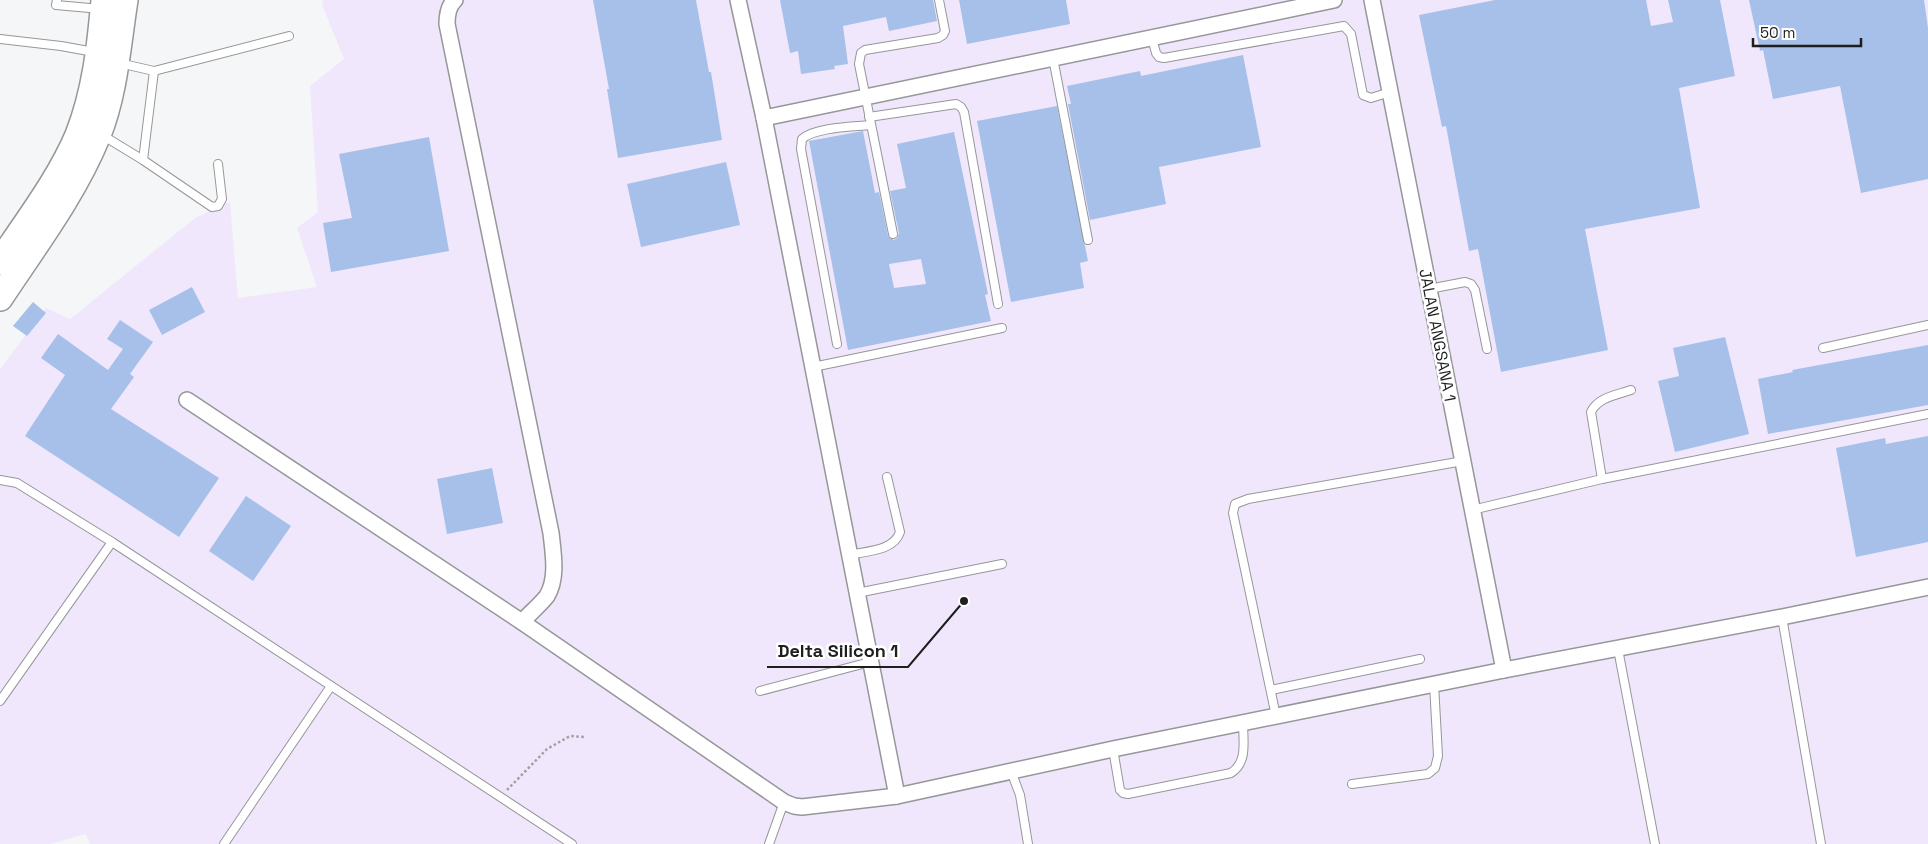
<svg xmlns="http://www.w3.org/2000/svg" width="1928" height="844" viewBox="0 0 1928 844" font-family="'Space Grotesk',sans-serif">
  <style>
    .industrial { fill: #f0e7fd }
    .building { fill: #a6c0e9; fill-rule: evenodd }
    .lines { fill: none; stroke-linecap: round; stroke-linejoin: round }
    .service-casing { stroke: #969798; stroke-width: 10 }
    .minor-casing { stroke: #969798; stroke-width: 18 }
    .primary-casing { stroke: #969798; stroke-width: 28 }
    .path { stroke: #9fa0a0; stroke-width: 2.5; stroke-dasharray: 2.5 2.5; stroke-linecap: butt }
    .service { stroke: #fff; stroke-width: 8 }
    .minor { stroke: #fff; stroke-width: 15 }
    .primary { stroke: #fff; stroke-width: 25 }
    .labels { text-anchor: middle; stroke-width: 5; stroke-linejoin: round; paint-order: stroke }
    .street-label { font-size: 16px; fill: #1d1e1e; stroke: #fff }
    .leader { fill: none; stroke: #1d1e1e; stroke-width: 2 }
    .callout-dot { fill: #1d1e1e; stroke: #fff; stroke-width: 2 }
    .callout-label { font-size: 18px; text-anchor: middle; font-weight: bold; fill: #1d1e1e; stroke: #fff; stroke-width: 5; stroke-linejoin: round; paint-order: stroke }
  </style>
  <rect width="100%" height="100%" fill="#f5f6f7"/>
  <polygon class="industrial" points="323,0 1928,0 1928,844 90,844 86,834 50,844 0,844 0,369 46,308 70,319 195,218 230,202 238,298 317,287 297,228 318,212 310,86 344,59 322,5"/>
  <g class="building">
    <polygon points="593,0 696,0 709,72 711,72 722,140 618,158 607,89 609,89"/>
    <polygon points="780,0 933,0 937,21 889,31 886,17 843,26 848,64 834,66 835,69 801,74 798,51 790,53"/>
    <polygon points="959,0 1066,0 1070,24 967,44"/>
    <polygon points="1495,0 1646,0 1651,26 1673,22 1668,0 1720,0 1735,76 1679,88 1700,208 1585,229 1608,350 1501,372 1478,249 1469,251 1446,126 1442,127 1419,15"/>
    <polygon points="1749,0 1924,0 1928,28 1928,179 1861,193 1840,86 1773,99 1763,50 1760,51"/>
    <polygon points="1243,55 1261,147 1159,167 1166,204 1090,220 1068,104 1071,104 1067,86 1140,71 1141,76"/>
    <polygon points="1057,106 1088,261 1080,263 1084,288 1011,302 977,121"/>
    <path d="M863,131L875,193L879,192L888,236L894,240L897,238L899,233L890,191L906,188L897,144L954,132L988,294L985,295L991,321L848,350L809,141ZM921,259L926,284L894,288L889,264Z"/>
    <polygon points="429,137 449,251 331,272 323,223 352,218 339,154"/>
    <polygon points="726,162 740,225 641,247 627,184"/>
    <polygon points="192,287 205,312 162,335 149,310"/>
    <polygon points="33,302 46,313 27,336 13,326"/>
    <polygon points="120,320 153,342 130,374 134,377 111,409 219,478 179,537 25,436 65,375 41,358 58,334 108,370 123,349 107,339"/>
    <polygon points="1725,337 1749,434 1675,452 1658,381 1679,376 1673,348"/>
    <polygon points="1928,345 1928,405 1768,434 1758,379 1793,372 1792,370"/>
    <polygon points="1928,436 1928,542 1856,557 1836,448 1885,438 1886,444"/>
    <polygon points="492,468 503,523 447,534 437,479"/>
    <polygon points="246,496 291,526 253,581 209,551"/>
  </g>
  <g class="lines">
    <g class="service-casing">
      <g id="service">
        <polyline points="57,0 56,5 101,9"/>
        <polyline points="1152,38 1156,53 1159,57 1164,58 1344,26 1351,34 1363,95 1371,98 1390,92"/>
        <polyline points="0,39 61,46 94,52"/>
        <polyline points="1053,58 1088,240"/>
        <polyline points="119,63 154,71 143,160"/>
        <polyline points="154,71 289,36"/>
        <polyline points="869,117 956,104 961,107 964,112 998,304"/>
        <polyline points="102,135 143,160 212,207 218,206 222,199 218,164"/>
        <polyline points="893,234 859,64 861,53 865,50 938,38 943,35 945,31 939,0"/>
        <polyline points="1429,289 1465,282 1471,284 1475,290 1487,349"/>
        <path d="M837,344L801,149L802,139C816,127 852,127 870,125"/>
        <polyline points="1823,348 1928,325"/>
        <polyline points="813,367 1002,328"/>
        <path d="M1602,479L1591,412C1598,397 1617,395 1631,390"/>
        <polyline points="0,480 17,483 112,542 572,844"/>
        <polyline points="1472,510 1602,479 1928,414"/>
        <path d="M849,555C867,551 894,551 900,532L887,477"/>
        <polyline points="857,593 1002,564"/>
        <polyline points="1782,617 1821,844"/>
        <polyline points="1618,649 1655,844"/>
        <polyline points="1271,690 1420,659"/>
        <polyline points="760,691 870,662"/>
        <polyline points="0,701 112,542"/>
        <polyline points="1276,716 1233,513 1235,504 1248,499 1463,461"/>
        <path d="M1113,749L1120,790L1123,793L1128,794L1231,773C1248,762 1243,741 1243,722"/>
        <polyline points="1011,771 1020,795 1028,844"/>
        <polyline points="1352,784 1428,774 1435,768 1438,756 1434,684"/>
        <polyline points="224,844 331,686"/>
        <polyline points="769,844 784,802"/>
      </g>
    </g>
    <g class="minor-casing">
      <g id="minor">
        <path d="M455,0C448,6 447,15 447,24L551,533C553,552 558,578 547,596C540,605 530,613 522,622"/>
        <polyline points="738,0 764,118 897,796"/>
        <polyline points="1372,0 1504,670"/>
        <polyline points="764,118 1334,0"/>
        <polyline points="187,400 522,622 784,802 794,806 802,807 897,796 1113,749 1504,670 1782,617 1928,587"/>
      </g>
    </g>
    <g class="primary-casing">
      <g id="primary">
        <path d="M0,262C27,221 59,180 78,135C95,92 100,46 104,0"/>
        <path d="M0,298C35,245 74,194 98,135C115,93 118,44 125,0"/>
      </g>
    </g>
    <polyline class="path" points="507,790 547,749 570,736 584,737"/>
    <use href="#service" class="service"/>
    <use href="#minor" class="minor"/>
    <use href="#primary" class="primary"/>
  </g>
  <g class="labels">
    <g class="street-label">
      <text transform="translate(1438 335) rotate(79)" y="6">JALAN ANGSANA 1</text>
    </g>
  </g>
  <path class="leader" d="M964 601L908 667H767"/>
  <circle class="callout-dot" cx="964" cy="601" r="5"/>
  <g class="callout-label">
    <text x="838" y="657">Delta Silicon 1</text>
  </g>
  <path d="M1753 38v8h108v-8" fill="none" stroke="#1d1e1e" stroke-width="2.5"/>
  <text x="1760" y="38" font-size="15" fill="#1d1e1e" stroke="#ffffff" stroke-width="4" paint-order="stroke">50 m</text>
</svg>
